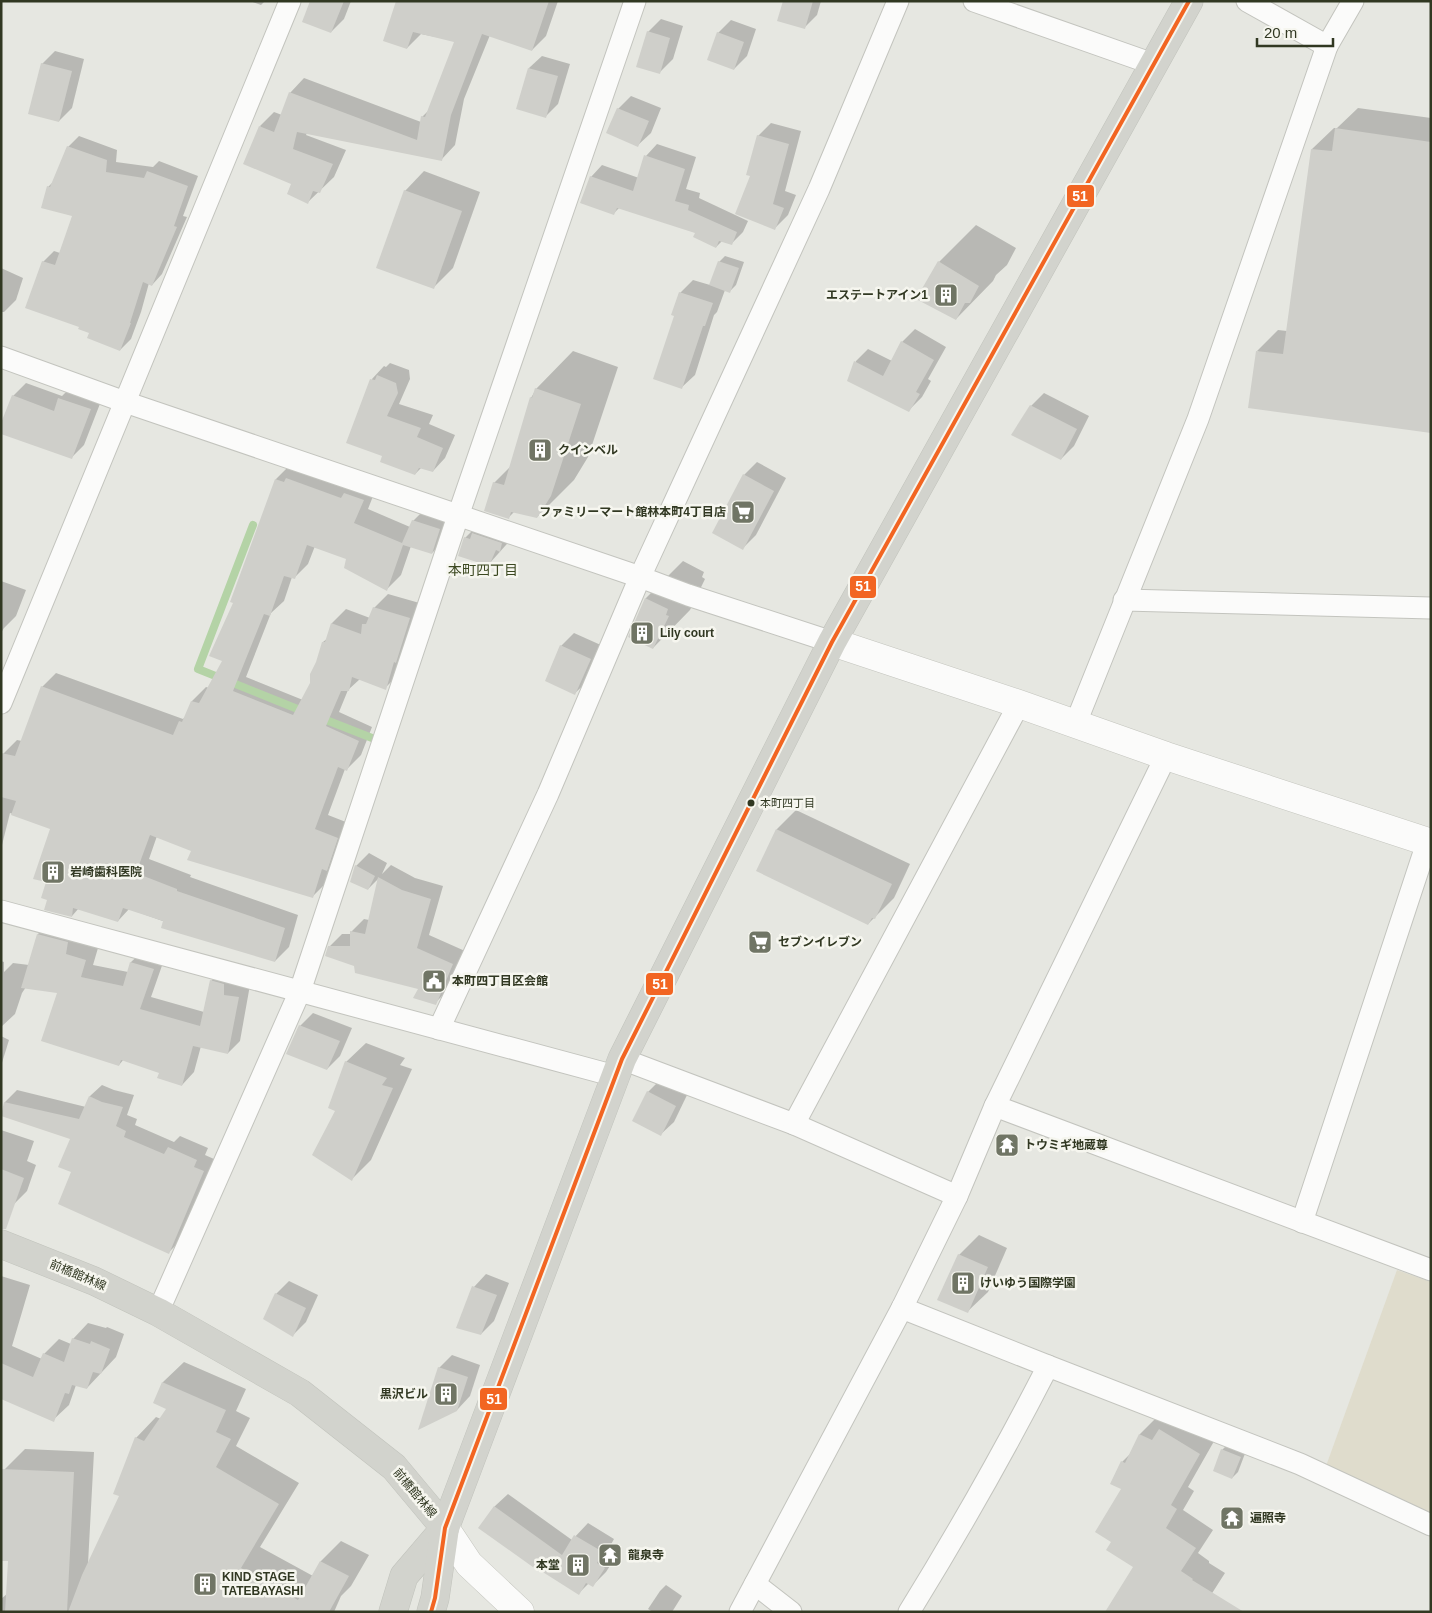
<svg xmlns="http://www.w3.org/2000/svg" width="1432" height="1613" viewBox="0 0 1432 1613" font-family="Helvetica,'Noto Sans JP',sans-serif">
  <style>
    .green { fill: #dfdccc }
    .shadow { fill: #0003 }
    .lines { fill: none; stroke-linecap: round; stroke-linejoin: round }
    .stream { stroke: #b4d3a6; stroke-width: 8 }
    .building { fill: #cfcfca }
    .street-casing { stroke: #c3c4be; stroke-width: 23 }
    .secondary-casing { stroke: #c3c4bd; stroke-width: 29 }
    .primary-casing { stroke: #c1c3bc; stroke-width: 29 }
    .street { stroke: #fbfbfa; stroke-width: 21 }
    .secondary { stroke: #fbfbfa; stroke-width: 28 }
    .primary { stroke: #d2d3cd; stroke-width: 28 }
    .bus-1-casing { stroke: #f6f6ef; stroke-width: 8 }
    .bus-1 { stroke: #f26522; stroke-width: 4 }
    .bus-dot { fill: #313822; stroke: #f6f6ef; stroke-width: 2 }
    .labels { text-anchor: middle; stroke-width: 5; stroke-linejoin: round; paint-order: stroke }
    .bus-label { font-size: 11px; fill: #313822; stroke: #f6f6ef; text-anchor: start }
    .poi-label { font-size: 12px; font-weight: bold; fill: #313822; stroke: #f6f6ef; text-anchor: start }
    .street-label { font-size: 12px; fill: #313822; stroke: #f6f6ef }
    .neighbourhood-label { font-size: 14px; fill: #3b4820; stroke: #f6f6ef }
    .line-badge { stroke: #f6f6ef; stroke-width: 2 }
    .badge-label { font-size: 14px; text-anchor: middle; font-weight: bold; fill: #fff }
  </style>
  <rect width="100%" height="100%" fill="#e6e7e1"/>
  <polygon class="green" points="1397,1270 1431,1282 1431,1508 1429,1513 1326,1466"/>
  <g class="shadow">
    <polygon points="250,1 265,1 261,5"/>
    <polygon points="312,1 351,1 344,19 331,32"/>
    <polygon points="397,1 558,1 546,36 532,50 490,35 464,99 455,145 441,160 307,133 306,135 346,150 334,177 308,202 293,183 260,126 274,112 282,115 290,93 304,78 421,122 422,117 429,110 456,41 421,34 407,48"/>
    <polygon points="784,1 821,1 817,15 804,28"/>
    <polygon points="661,19 683,26 673,59 660,72 648,32"/>
    <polygon points="731,20 756,29 747,56 734,69 718,33"/>
    <polygon points="55,51 84,59 72,108 59,121 42,64"/>
    <polygon points="542,56 570,64 558,104 545,117 529,68"/>
    <polygon points="631,96 661,108 651,133 638,145 618,109"/>
    <polygon points="1358,108 1431,118 1431,432 1257,351 1278,330 1287,331 1312,149 1334,128 1337,128"/>
    <polygon points="771,123 801,131 785,191 796,195 788,215 775,228 751,175 758,136"/>
    <polygon points="79,136 117,150 116,162 153,167 159,161 198,176 183,216 187,217 162,274 152,285 149,283 141,312 131,339 120,350 91,332 43,262 54,251 60,253 74,215 48,187 53,182 68,147"/>
    <polygon points="657,144 696,157 686,189 700,193 699,198 748,221 743,232 731,244 722,241 716,247 696,232 620,207 613,214 591,177 602,165 639,178 646,156"/>
    <polygon points="424,171 480,192 453,268 434,287 405,191"/>
    <polygon points="976,225 1016,248 1007,265 996,275 993,281 956,319 939,262"/>
    <polygon points="725,256 744,262 736,285 730,291 725,290 717,312 714,315 695,375 682,387 675,316 680,293 693,280 710,285 719,262"/>
    <polygon points="1,268 23,278 16,300 4,312 1,312"/>
    <polygon points="915,329 946,347 928,379 931,381 922,397 909,410 849,380 856,361 868,349 892,361 902,342"/>
    <polygon points="573,351 618,367 588,457 574,480 537,517 514,512 508,518 494,483 511,466 531,398 536,389"/>
    <polygon points="390,363 409,370 410,379 399,404 433,415 429,424 455,435 445,458 433,471 422,467 415,474 384,455 372,379 384,366 386,367"/>
    <polygon points="26,383 62,396 72,386 103,396 84,445 72,457 13,396"/>
    <polygon points="1044,393 1089,416 1074,446 1061,459 1031,406"/>
    <polygon points="757,462 786,478 756,535 743,548 744,475"/>
    <polygon points="290,465 377,486 368,509 410,527 413,521 427,507 454,515 446,539 432,553 411,546 401,575 387,589 348,558 315,546 308,564 294,578 292,577 284,601 271,613 246,677 303,700 311,683 323,642 328,638 332,623 346,609 370,618 374,608 388,594 423,604 399,674 385,688 360,679 348,690 339,712 372,727 361,755 347,769 345,769 328,815 351,824 326,883 312,897 157,836 149,859 191,875 190,877 298,915 289,947 275,961 129,909 118,921 79,908 72,916 48,899 48,881 52,828 10,813 1,849 1,760 3,754 17,740 22,741 42,687 56,673 183,719 185,717 192,701 206,687 209,688 224,661 235,602 276,479"/>
    <polygon points="478,525 513,537 489,564 465,538"/>
    <polygon points="683,561 704,572 702,577 705,579 690,610 653,648 630,636 646,598"/>
    <polygon points="1,581 26,590 16,616 4,628 1,633"/>
    <polygon points="574,633 603,646 588,681 575,693 561,646"/>
    <polygon points="796,810 910,864 894,898 868,924 758,871 777,829"/>
    <polygon points="369,853 387,863 382,874 391,865 415,878 443,886 429,935 465,951 448,990 435,1003 419,988 355,965 329,947 342,934 351,934 351,932 364,919 369,920 379,878 368,889 356,866"/>
    <polygon points="50,922 78,942 98,948 93,965 128,972 131,962 144,950 165,957 151,997 204,1012 211,981 224,969 250,985 240,1041 228,1053 201,1046 194,1072 182,1085 161,1073 124,1059 119,1065 59,992 26,987 22,993 15,1014 1,1027 1,961 4,962 4,972 13,963 29,965 38,934"/>
    <polygon points="313,1013 352,1028 340,1056 327,1069 300,1026"/>
    <polygon points="1,1036 9,1040 1,1066"/>
    <polygon points="366,1043 405,1058 400,1065 412,1069 371,1160 352,1179 346,1062"/>
    <polygon points="661,1079 688,1093 674,1122 661,1134 648,1092"/>
    <polygon points="102,1085 114,1090 134,1095 127,1115 137,1119 135,1125 174,1142 180,1136 208,1148 205,1155 214,1159 180,1241 169,1252 72,1171 72,1138 2,1115 5,1102 17,1090 86,1107 90,1096"/>
    <polygon points="1,1130 34,1141 27,1161 36,1165 27,1191 14,1204 1,1199"/>
    <polygon points="979,1235 1007,1248 988,1292 968,1311 959,1255"/>
    <polygon points="486,1274 509,1283 494,1321 481,1334 474,1287"/>
    <polygon points="1,1276 30,1285 12,1346 42,1359 44,1354 59,1339 71,1344 73,1339 88,1323 106,1328 107,1327 124,1334 116,1357 87,1388 76,1385 69,1405 53,1420 1,1398"/>
    <polygon points="289,1281 318,1295 306,1322 293,1335 276,1294"/>
    <polygon points="452,1355 480,1365 470,1396 457,1410 439,1368"/>
    <polygon points="184,1362 246,1389 236,1411 250,1418 236,1446 299,1483 260,1547 313,1576 321,1561 341,1541 369,1555 351,1586 341,1596 334,1612 1,1612 1,1599 8,1593 9,1560 4,1470 25,1449 94,1452 88,1564 121,1495 136,1438 156,1417 161,1419 168,1408 155,1402 163,1382"/>
    <polygon points="1157,1417 1217,1436 1188,1487 1194,1491 1183,1510 1213,1530 1198,1553 1209,1561 1209,1563 1225,1573 1200,1612 1134,1567 1113,1542 1123,1489 1122,1462 1131,1453 1140,1434"/>
    <polygon points="1228,1444 1246,1451 1238,1472 1232,1478 1222,1450"/>
    <polygon points="508,1494 572,1540 588,1523 614,1539 608,1550 617,1555 606,1572 593,1585 589,1583 579,1593 480,1528 495,1506"/>
    <polygon points="666,1585 682,1596 672,1612 653,1612 648,1609 660,1591"/>
  </g>
  <g class="lines">
    <g class="stream">
      <polyline points="253,525 198,669 305,712"/>
      <polyline points="321,718 372,738"/>
    </g>
  </g>
  <g class="building">
    <polygon points="310,1 344,1 331,33 302,22"/>
    <polygon points="396,1 549,1 532,51 482,34 451,115 442,161 297,132 293,149 333,164 320,193 313,191 308,204 287,194 291,184 243,164 259,126 274,132 289,92 417,140 421,116 425,117 454,42 413,32 407,49 383,41"/>
    <polygon points="783,1 813,1 805,29 777,21"/>
    <polygon points="647,31 670,38 660,74 636,67"/>
    <polygon points="717,32 744,42 734,70 707,60"/>
    <polygon points="41,63 72,71 59,122 28,114"/>
    <polygon points="528,68 558,76 546,118 516,109"/>
    <polygon points="617,108 649,121 638,147 606,133"/>
    <polygon points="1335,128 1431,142 1431,433 1248,408 1256,351 1283,354 1311,149 1332,151"/>
    <polygon points="757,135 789,144 773,204 784,208 775,230 735,214 750,176 746,175"/>
    <polygon points="67,146 107,160 106,172 144,178 147,171 188,186 174,226 177,227 152,286 143,282 130,323 131,323 120,351 87,338 89,333 78,329 79,327 25,308 42,261 55,265 72,216 41,208 47,186 50,187"/>
    <polygon points="644,155 685,169 675,201 689,205 688,210 737,232 732,245 719,241 716,248 693,237 695,233 617,208 614,215 580,203 590,176 633,191"/>
    <polygon points="404,190 462,211 434,289 376,268"/>
    <polygon points="718,261 739,268 730,293 709,285"/>
    <polygon points="938,261 979,286 970,303 965,303 956,320 916,299"/>
    <polygon points="679,292 713,303 705,326 703,326 682,389 653,379 674,316 671,315"/>
    <polygon points="901,341 934,360 916,392 920,394 909,412 847,381 854,361 883,376"/>
    <polygon points="377,375 396,383 398,393 387,416 421,428 417,437 443,448 433,472 419,468 415,475 380,462 382,456 346,443 370,379 375,380"/>
    <polygon points="535,388 581,404 551,496 537,518 511,512 509,519 484,511 493,482 504,485 530,397 532,398"/>
    <polygon points="12,395 54,411 58,398 91,409 72,459 1,434 1,423"/>
    <polygon points="1030,405 1077,429 1061,460 1011,435"/>
    <polygon points="743,474 774,491 743,550 712,533"/>
    <polygon points="286,478 341,498 344,493 364,500 354,523 402,543 412,520 440,529 432,554 403,545 387,591 344,568 346,559 307,545 295,579 284,576 270,616 264,614 233,691 293,715 310,683 310,674 316,662 322,642 325,642 331,623 361,634 362,624 366,624 373,607 410,618 396,663 394,662 386,690 352,677 349,691 341,691 326,726 359,741 347,771 338,767 315,829 338,838 327,871 322,869 313,898 187,860 191,851 150,835 136,873 177,889 177,891 285,928 275,962 161,928 163,921 123,908 118,922 73,908 72,917 44,910 47,900 41,898 46,882 33,879 50,829 11,815 16,801 1,797 1,753 15,756 41,686 173,735 179,721 182,722 191,701 199,703 222,661 209,656 233,603 230,602 275,479 284,482"/>
    <polygon points="472,533 502,543 500,552 496,550 489,566 458,556 464,537 470,539"/>
    <polygon points="645,598 668,609 666,615 669,616 653,649 628,637"/>
    <polygon points="560,645 591,659 575,695 545,681"/>
    <polygon points="776,829 892,884 875,919 872,918 868,925 756,871"/>
    <polygon points="355,865 375,876 368,890 350,882"/>
    <polygon points="378,877 402,890 431,899 417,948 453,964 436,1005 413,998 418,989 355,973 354,966 325,956 328,946 350,946 350,931 365,934"/>
    <polygon points="37,934 68,942 66,954 86,960 81,977 123,986 130,962 154,969 140,1009 200,1026 210,980 224,984 224,995 239,997 228,1054 193,1046 182,1086 157,1078 159,1073 121,1060 119,1066 41,1041 57,993 21,988"/>
    <polygon points="299,1025 340,1041 327,1070 286,1054"/>
    <polygon points="345,1061 387,1078 382,1085 393,1088 352,1181 312,1155 335,1111 328,1108"/>
    <polygon points="647,1091 676,1106 661,1136 632,1121"/>
    <polygon points="89,1096 102,1102 123,1107 116,1126 126,1131 124,1137 164,1154 168,1147 197,1160 194,1167 204,1171 169,1254 58,1204 71,1172 58,1167 70,1139 1,1116 4,1102 79,1119"/>
    <polygon points="1,1169 24,1178 6,1229 1,1229"/>
    <polygon points="958,1254 988,1267 968,1313 937,1300"/>
    <polygon points="472,1286 497,1295 481,1335 456,1328"/>
    <polygon points="275,1293 306,1308 293,1337 263,1319"/>
    <polygon points="72,1338 90,1344 91,1341 110,1349 101,1374 93,1372 87,1389 72,1385 69,1394 65,1393 54,1422 1,1399 1,1363 33,1377 43,1353 64,1362"/>
    <polygon points="438,1367 468,1377 457,1411 418,1430"/>
    <polygon points="162,1382 226,1410 216,1432 231,1439 216,1467 279,1504 241,1568 298,1600 320,1561 349,1576 329,1612 68,1612 82,1575 119,1496 113,1494 135,1437 144,1441 166,1409 153,1403"/>
    <polygon points="1159,1429 1200,1454 1171,1505 1177,1509 1166,1528 1196,1548 1181,1571 1193,1579 1192,1580 1244,1612 1105,1612 1133,1567 1106,1550 1111,1542 1095,1532 1121,1489 1110,1484 1121,1461 1125,1463 1139,1434 1152,1440"/>
    <polygon points="1221,1449 1241,1457 1232,1479 1213,1471"/>
    <polygon points="1,1469 74,1472 67,1612 5,1612 8,1561 1,1561"/>
    <polygon points="494,1506 562,1555 574,1535 603,1552 597,1563 605,1568 593,1587 586,1583 579,1595 538,1569 537,1570 478,1528"/>
  </g>
  <g class="lines">
    <g class="street-casing">
      <g id="street">
        <polyline points="974,1 1153,64"/>
        <polyline points="1247,1 1327,46"/>
        <polyline points="1,357 125,402 640,577 688,595 832,642"/>
        <polyline points="1124,600 1431,608"/>
        <polyline points="1,703 290,1"/>
        <polyline points="1075,725 1198,419 1327,46 1353,1"/>
        <polyline points="1,911 615,1076"/>
        <polyline points="439,1029 548,794 640,577 819,189 898,1"/>
        <polyline points="622,1059 794,1124 957,1196"/>
        <polyline points="995,1106 1431,1270"/>
        <polyline points="794,1124 1019,704"/>
        <polyline points="1302,1222 1427,843"/>
        <polyline points="902,1308 1048,1366 1300,1464 1431,1525"/>
        <polyline points="158,1312 300,991 458,516 635,1"/>
        <polyline points="755,1584 791,1612"/>
        <polyline points="740,1612 902,1308 957,1196 995,1106 1166,756"/>
        <path d="M909,1612C959,1531 1005,1450 1048,1366"/>
      </g>
    </g>
    <g class="secondary-casing">
      <g id="secondary">
        <polyline points="832,642 1019,704 1166,756 1431,843"/>
        <polyline points="445,1528 469,1564 520,1612"/>
      </g>
    </g>
    <g class="primary-casing">
      <g id="primary">
        <polyline points="1,1244 94,1281 158,1312 300,1393 394,1467 445,1528"/>
        <polyline points="393,1612 404,1576 445,1528"/>
        <polyline points="431,1612 435,1598 445,1528 622,1059 832,642 1189,1"/>
      </g>
    </g>
    <use href="#street" class="street"/>
    <use href="#secondary" class="secondary"/>
    <use href="#primary" class="primary"/>
    <g class="bus-1-casing">
      <polyline id="bus-1" points="431,1612 435,1598 445,1528 622,1059 832,642 1189,1"/>
    </g>
    <use href="#bus-1" class="bus-1"/>
  </g>
  <defs>
    <g id="building-square" transform="scale(1.25)"><rect x="-9" y="-9" width="18" height="18" rx="4" fill="#707565" stroke="#f6f6ef"/><path d="M-4-6H4V6H1V3H-1V6H-4ZM-2.5-4.3h1.7v1.8h-1.7ZM.8-4.3h1.7v1.8H.8ZM-2.5-1h1.7V.8h-1.7ZM.8-1h1.7V.8H.8Z" fill="#fff"/></g>
    <g id="supermarket-square" transform="scale(1.25)"><rect x="-9" y="-9" width="18" height="18" rx="4" fill="#707565" stroke="#f6f6ef"/><path d="M-6-5.5h2.5l.6 2H6L4.5 2H-2.5L-4.4-4H-6ZM-1.5 3.2a1.3 1.3 0 1 0 .1 0ZM3 3.2a1.3 1.3 0 1 0 .1 0Z" fill="#fff"/></g>
    <g id="civic-square" transform="scale(1.25)"><rect x="-9" y="-9" width="18" height="18" rx="4" fill="#707565" stroke="#f6f6ef"/><path d="M-.6-6.5H3V-4.5H.6V-3L4-1V1h2V6H-6V1h2V-1L-.6-3ZM-1.2 2.5V6h2.4V2.5Z" fill="#fff"/></g>
    <g id="temple-square" transform="scale(1.25)"><rect x="-9" y="-9" width="18" height="18" rx="4" fill="#707565" stroke="#f6f6ef"/><path d="M0-6L5-2H3V0L6.5 2.5H4V6H1.5V3h-3V6H-4V2.5H-6.5L-3 0V-2H-5Z" fill="#fff"/></g>
  </defs>
  <g fill-rule="evenodd">
    <use href="#building-square" x="946" y="295"/>
    <use href="#building-square" x="540" y="450"/>
    <use href="#supermarket-square" x="743" y="512"/>
    <use href="#building-square" x="642" y="633"/>
    <use href="#building-square" x="53" y="872"/>
    <use href="#supermarket-square" x="760" y="942"/>
    <use href="#civic-square" x="434" y="981"/>
    <use href="#temple-square" x="1007" y="1145"/>
    <use href="#building-square" x="963" y="1283"/>
    <use href="#building-square" x="446" y="1394"/>
    <use href="#temple-square" x="1232" y="1518"/>
    <use href="#temple-square" x="610" y="1555"/>
    <use href="#building-square" x="578" y="1565"/>
    <use href="#building-square" x="205" y="1584"/>
  </g>
  <circle class="bus-dot" cx="751" cy="803" r="4.5"/>
  <g class="labels">
    <g class="bus-label">
      <text x="760" y="807">本町四丁目</text>
    </g>
    <g class="poi-label">
      <text x="928" y="299" text-anchor="end">エステートアイン1</text>
      <text x="558" y="454">クインベル</text>
      <text x="726" y="516" text-anchor="end">ファミリーマート館林本町4丁目店</text>
      <text x="660" y="637">Lily court</text>
      <text x="70" y="876">岩崎歯科医院</text>
      <text x="778" y="946">セブンイレブン</text>
      <text x="452" y="985">本町四丁目区会館</text>
      <text x="1024" y="1149">トウミギ地蔵尊</text>
      <text x="980" y="1287">けいゆう国際学園</text>
      <text x="428" y="1398" text-anchor="end">黒沢ビル</text>
      <text x="1250" y="1522">遍照寺</text>
      <text x="628" y="1559">龍泉寺</text>
      <text x="560" y="1569" text-anchor="end">本堂</text>
      <text x="222" y="1581">KIND STAGE<tspan x="222" dy="14">TATEBAYASHI</tspan></text>
    </g>
    <g class="street-label">
      <text transform="translate(78 1275) rotate(23)" y="4">前橋館林線</text>
      <text transform="translate(415 1493) rotate(50)" y="4">前橋館林線</text>
    </g>
    <g class="neighbourhood-label">
      <text x="483" y="575">本町四丁目</text>
    </g>
  </g>
  <g class="line-badge">
    <rect x="1066" y="184" width="29" height="24" rx="5" fill="#f26522"/>
    <rect x="849" y="575" width="28" height="24" rx="5" fill="#f26522"/>
    <rect x="645" y="972" width="29" height="24" rx="5" fill="#f26522"/>
    <rect x="479" y="1387" width="29" height="24" rx="5" fill="#f26522"/>
  </g>
  <g class="badge-label">
    <text x="1080" y="201">51</text>
    <text x="863" y="591">51</text>
    <text x="660" y="989">51</text>
    <text x="494" y="1404">51</text>
  </g>
  <rect width="1432" height="1613" fill="none" stroke="#313822" stroke-width="5"/>
  <path d="M1257 38v8h76v-8" fill="none" stroke="#313822" stroke-width="2.5"/>
  <text x="1264" y="38" font-size="15" fill="#313822" stroke="#f6f6ef" stroke-width="4" paint-order="stroke">20 m</text>
</svg>
